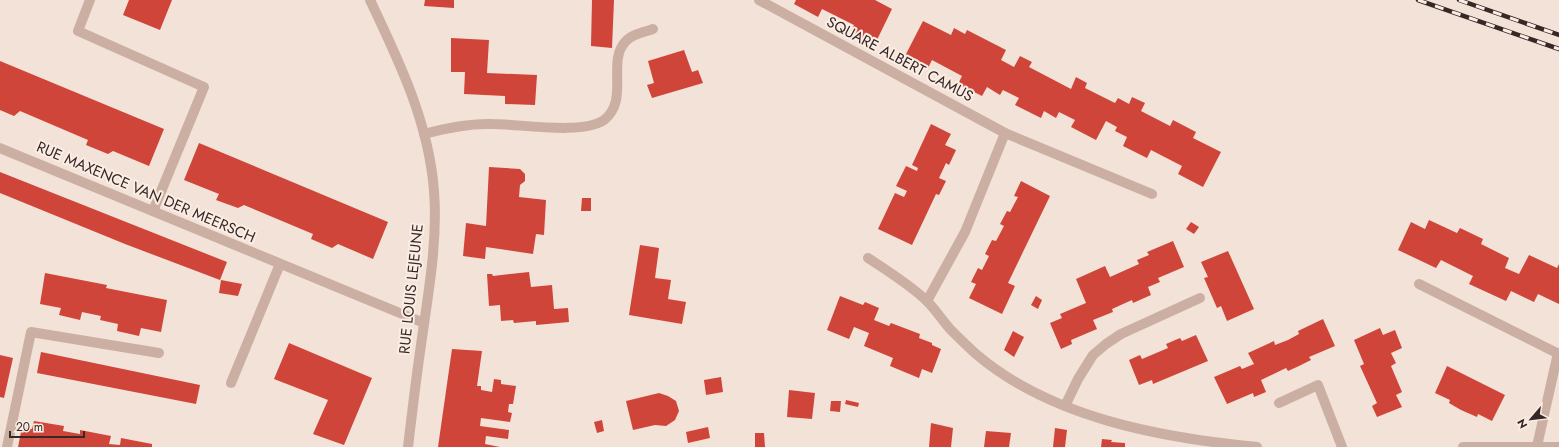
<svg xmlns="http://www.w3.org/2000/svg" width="1559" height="447" viewBox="0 0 1559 447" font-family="Jost,sans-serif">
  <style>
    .building { fill: #d04539 }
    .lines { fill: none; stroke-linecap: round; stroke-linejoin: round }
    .minor { stroke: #ccafa3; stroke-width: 10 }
    .rail-casing { stroke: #362826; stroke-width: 4.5 }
    .rail { stroke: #fbede4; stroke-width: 3; stroke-dasharray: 9; stroke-linecap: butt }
    .labels { text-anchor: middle; stroke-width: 4; stroke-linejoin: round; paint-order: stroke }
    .street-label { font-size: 15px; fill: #362826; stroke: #fbede4 }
  </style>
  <rect width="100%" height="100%" fill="#f3e2d8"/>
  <g class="building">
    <polygon points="129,0 172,0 160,30 123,15"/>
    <polygon points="425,0 454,0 454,8 424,6"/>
    <polygon points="592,0 614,0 612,48 591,46"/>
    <polygon points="796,0 875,0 892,9 874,46 850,34 854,25 822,9 818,17 794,4"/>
    <polygon points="923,21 951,35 954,28 965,34 967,30 1006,50 1001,60 1014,67 1020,56 1032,62 1029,67 1071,89 1076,77 1087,83 1085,88 1115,103 1118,98 1129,104 1132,97 1145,103 1141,111 1170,126 1173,120 1196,132 1193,138 1221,152 1203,187 1178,174 1182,166 1151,150 1147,158 1123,146 1127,137 1115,131 1117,127 1106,121 1096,140 1071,127 1075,120 1059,112 1056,118 1044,111 1041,118 1015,105 1019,98 1003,90 1000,95 987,87 982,96 958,84 962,76 932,60 928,68 905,56"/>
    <polygon points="451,38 489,40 487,73 537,75 535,105 505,104 505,96 464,94 465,72 451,72"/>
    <polygon points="684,50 692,72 698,70 703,83 652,98 647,85 654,83 648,61"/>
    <polygon points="0,61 164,129 149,166 113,151 108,154 86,145 88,140 20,111 14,116 0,110"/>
    <polygon points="931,124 951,134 945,145 956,150 949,165 946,163 939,178 946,181 939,195 936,194 912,245 878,229 895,193 904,197 907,191 896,186 906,166 917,171 918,168 912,165"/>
    <polygon points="199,143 388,222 373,259 338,244 332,248 311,239 313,234 244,205 238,208 216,200 219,194 184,180"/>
    <polygon points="489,167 520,169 525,174 525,181 520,185 519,197 546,200 544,235 536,234 533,254 486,247 485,259 463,256 466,223 486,226"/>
    <polygon points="0,172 227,262 220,280 125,244 0,193"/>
    <polygon points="1021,181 1050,196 1008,283 1015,286 1002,314 969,298 976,284 971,282 978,268 982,270 989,256 985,254 992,240 996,241 1004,226 1000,224 1007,211 1010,212 1018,197 1014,196"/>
    <polygon points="582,198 591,198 591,211 581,211"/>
    <polygon points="1429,220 1457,233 1460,228 1483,239 1481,244 1509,258 1505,268 1519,274 1529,255 1557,268 1559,264 1559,304 1538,294 1534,302 1511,291 1506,301 1469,284 1473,276 1441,260 1436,268 1398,250 1411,222 1425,229"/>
    <polygon points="1191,222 1199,227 1194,234 1186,229"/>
    <polygon points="1173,241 1184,267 1158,278 1160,282 1148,287 1151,295 1133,303 1132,300 1112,309 1113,312 1093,320 1097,329 1071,340 1072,344 1061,349 1050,323 1062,318 1060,314 1086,303 1076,279 1105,266 1110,277 1139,264 1137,260 1149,255 1147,252"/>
    <polygon points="640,245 659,248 655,278 671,280 668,299 686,302 682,324 629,315"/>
    <polygon points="1228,251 1254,309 1227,321 1221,306 1217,308 1204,278 1208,277 1201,262"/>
    <polygon points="529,272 531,287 552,285 554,309 568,308 569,322 536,325 536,321 514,323 513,320 501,321 500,305 489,306 487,274 492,274 493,276"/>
    <polygon points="45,273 107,285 106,288 167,300 161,332 141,328 139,336 117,331 118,324 100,320 101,316 82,312 80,320 59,315 61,308 40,304"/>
    <polygon points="221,280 242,284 238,296 219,293"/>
    <polygon points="840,296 863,305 865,302 879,308 874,320 889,326 891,323 920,334 919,338 932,343 932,345 941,349 932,373 922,369 919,378 890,366 893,358 864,346 869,333 854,327 849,339 827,330"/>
    <polygon points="1036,296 1042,300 1038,309 1031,305"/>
    <polygon points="1323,319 1335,346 1309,357 1311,360 1299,366 1288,371 1286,368 1261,380 1266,392 1254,397 1253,393 1227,404 1214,377 1240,366 1242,369 1254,364 1248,353 1274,341 1275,345 1288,340 1299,334 1298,331"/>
    <polygon points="1380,328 1383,335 1395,330 1402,348 1391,353 1396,363 1391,366 1402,392 1396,395 1402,407 1377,417 1372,406 1377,403 1360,366 1364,364 1354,340"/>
    <polygon points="1013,331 1024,337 1014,357 1004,350"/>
    <polygon points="1196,335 1208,361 1153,384 1152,380 1139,385 1129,360 1140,355 1142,359 1168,348 1166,344 1180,338 1182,341"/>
    <polygon points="289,343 372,378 344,445 313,434 328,400 274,379"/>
    <polygon points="452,349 482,351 477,386 481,386 481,390 492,392 494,379 501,380 501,384 516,386 513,404 509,404 508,412 512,413 510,422 481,418 480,426 509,430 508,439 486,436 485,444 500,447 438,447"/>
    <polygon points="41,352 200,385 196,404 37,373"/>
    <polygon points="0,355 13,358 4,398 0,397"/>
    <polygon points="1447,366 1505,395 1492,421 1478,414 1477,417 1461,410 1449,403 1450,400 1435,393"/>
    <polygon points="721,377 723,392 706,395 704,380"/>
    <polygon points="789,390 815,393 812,419 787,417"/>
    <polygon points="659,393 668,396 676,401 679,411 675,420 666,426 655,425 633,430 626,401"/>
    <polygon points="846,400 859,403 858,407 845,404"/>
    <polygon points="831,401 841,401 840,412 830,411"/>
    <polygon points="602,420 604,431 597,433 594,422"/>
    <polygon points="34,421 64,426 63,431 80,434 80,430 111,436 109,444 120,445 121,438 152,444 152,447 18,447 22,427 32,429"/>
    <polygon points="931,423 953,428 951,447 929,447"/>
    <polygon points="708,427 710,438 688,443 686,432"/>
    <polygon points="1055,428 1067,430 1065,447 1053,447"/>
    <polygon points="986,431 1011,433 1009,447 984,447"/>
    <polygon points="755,433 764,433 765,447 755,447"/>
    <polygon points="1102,439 1112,440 1111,442 1125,443 1125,447 1101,447"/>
  </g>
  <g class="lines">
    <g class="minor">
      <polyline points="90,0 78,31 204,87 153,211"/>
      <path d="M370,0C399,61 429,123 434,191C438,242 428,294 421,345C416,379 412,413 408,447"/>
      <polyline points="759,0 1005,133 1152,194"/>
      <path d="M424,134C446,128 470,123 493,124C520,124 583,135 604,120C630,100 606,61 626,41C632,34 645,32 653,29"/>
      <polyline points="0,148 424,323"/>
      <path d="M868,258C888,271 909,284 927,301C935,309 942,320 950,329C958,337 967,346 976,354C1051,418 1162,438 1257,447"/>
      <polyline points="1419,284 1559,354"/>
      <polyline points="927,301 965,232 1005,133"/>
      <polyline points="231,383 280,264"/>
      <polyline points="1279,403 1318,385 1342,447"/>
      <polyline points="1065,406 1078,379 1093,355 1106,344 1121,334 1200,298"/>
      <polyline points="1537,446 1558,353"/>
      <polyline points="7,447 31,332 159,353"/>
      <polyline points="1463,447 1558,447"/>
    </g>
    <g class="rail-casing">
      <g id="rail">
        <polyline points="1418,0 1559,49"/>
        <polyline points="1459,0 1559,35"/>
      </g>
    </g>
    <use href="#rail" class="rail"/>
  </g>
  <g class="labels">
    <g class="street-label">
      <text transform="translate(900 59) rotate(28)" y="5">SQUARE ALBERT CAMUS</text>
      <text transform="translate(146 192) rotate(23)" y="5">RUE MAXENCE VAN DER MEERSCH</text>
      <text transform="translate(411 289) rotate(-84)" y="5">RUE LOUIS LEJEUNE</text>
    </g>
  </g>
  <g transform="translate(1531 419) rotate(242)" stroke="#fbede4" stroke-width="3" paint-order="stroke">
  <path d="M0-3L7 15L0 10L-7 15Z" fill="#362826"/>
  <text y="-6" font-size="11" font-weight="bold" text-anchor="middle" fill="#362826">N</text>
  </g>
  <path d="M10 431v6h74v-6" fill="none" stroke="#362826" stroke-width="2"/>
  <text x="16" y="431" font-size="12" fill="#362826" stroke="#fbede4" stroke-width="3" paint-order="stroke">20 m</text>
</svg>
